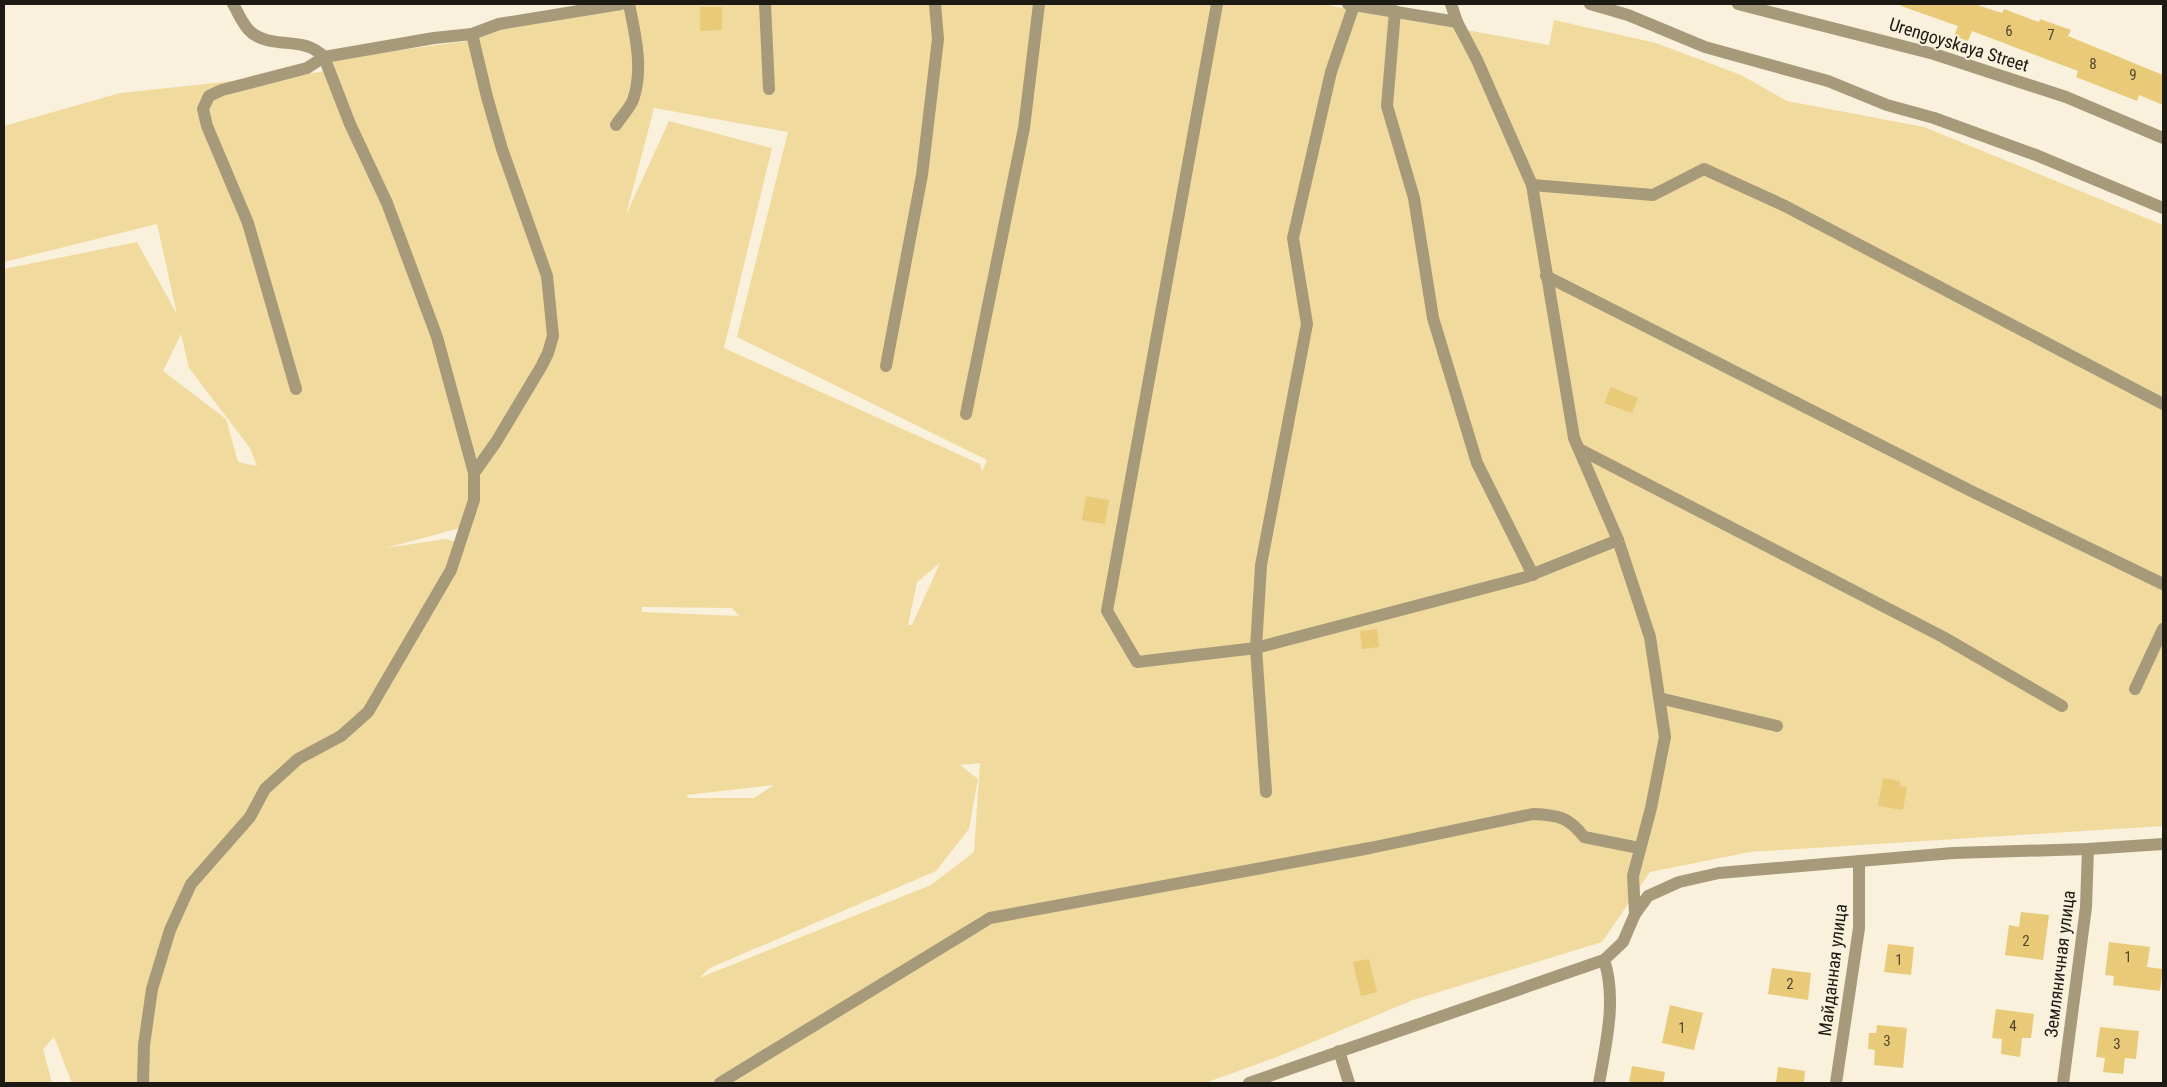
<svg xmlns="http://www.w3.org/2000/svg" width="2167" height="1087" viewBox="0 0 2167 1087" font-family="'Roboto Condensed',sans-serif">
  <style>
    .green { fill: #f1da9e; fill-rule: evenodd }
    .building { fill: #e8ca79 }
    .lines { fill: none; stroke-linecap: round; stroke-linejoin: round }
    .street { stroke: #a79a7a; stroke-width: 12 }
    .labels { text-anchor: middle; stroke-width: 4; stroke-linejoin: round; paint-order: stroke }
    .number-label { font-size: 15px; fill: #50462c }
    .street-label { font-size: 18px; fill: #1d1a13; stroke: #f9f1dc }
  </style>
  <rect width="100%" height="100%" fill="#f9f1dc"/>
  <path class="green" d="M639,4H1321L1549,45L1554,20L1656,43L1741,75L1787,101L1924,127L2163,225V826L1750,852L1650,872L1602,942L1413,1000L1277,1057L1205,1083H72L54,1037L43,1049L52,1083H4V269L137,242L177,314L157,224L4,262V126L120,93L321,72L334,61L354,56L468,41L500,29L626,9ZM654,108L788,132L737,337L987,460L982,472L980,464L724,348L772,148L669,121L626,215ZM181,334L189,368L250,448L257,466L238,462L226,419L163,371ZM471,525L466,544L445,539L386,548ZM940,563L912,625H908L917,582ZM642,607L732,608L739,616L642,612ZM980,763L974,852L931,885L699,978L710,968L936,871L969,829L978,779L960,765ZM774,785L754,798H689L686,795Z"/>
  <g class="building">
    <polygon points="1901,4 1974,4 2002,13 2004,9 2039,22 2040,19 2071,30 2068,36 2163,75 2163,105 2139,95 2137,101 2076,77 2078,71 1972,31 1968,41 1954,36 1958,26 1901,6"/>
    <polygon points="700,7 722,7 722,30 700,31"/>
    <polygon points="1611,387 1638,398 1632,413 1604,403"/>
    <polygon points="1086,496 1109,500 1105,524 1082,520"/>
    <polygon points="1377,629 1379,647 1362,649 1360,631"/>
    <polygon points="1883,778 1900,781 1900,786 1907,787 1903,810 1878,806"/>
    <polygon points="2021,912 2049,915 2043,960 2005,955 2009,925 2019,927"/>
    <polygon points="2109,942 2150,947 2147,967 2163,969 2160,991 2113,985 2114,976 2105,975"/>
    <polygon points="1888,944 1914,947 1911,975 1884,972"/>
    <polygon points="1369,959 1377,992 1361,996 1353,962"/>
    <polygon points="1772,968 1811,973 1808,1000 1768,994"/>
    <polygon points="1670,1005 1703,1013 1694,1050 1662,1043"/>
    <polygon points="1996,1009 2034,1014 2031,1038 2022,1038 2020,1057 2001,1054 2002,1039 1992,1038"/>
    <polygon points="1877,1025 1907,1028 1903,1068 1874,1065 1875,1050 1868,1049 1869,1033 1876,1033"/>
    <polygon points="2100,1027 2139,1031 2136,1059 2125,1058 2123,1074 2103,1072 2105,1058 2096,1057"/>
    <polygon points="1632,1066 1665,1072 1663,1083 1629,1083"/>
    <polygon points="1778,1067 1805,1071 1804,1083 1776,1083"/>
  </g>
  <g class="lines">
    <g class="street">
      <path d="M233,4C239,14 243,26 252,33C274,50 304,35 324,57L307,68L222,90L209,96L203,109L207,126L248,223L296,389"/>
      <polyline points="765,4 769,89"/>
      <polyline points="1217,4 1107,611 1137,662 1256,648 1261,565 1307,324 1293,238 1331,72 1354,5"/>
      <polyline points="1348,4 1457,22"/>
      <polyline points="1451,4 1457,22 1477,60 1532,185 1574,438 1618,540 1650,637 1665,737 1651,808 1633,876 1635,914"/>
      <polyline points="1590,4 1628,15 1705,47 1828,81 1887,105 1934,118 2036,155 2163,208"/>
      <polyline points="1738,4 1934,54 2066,97 2163,138"/>
      <polyline points="1395,11 1387,106 1414,198 1433,318 1477,463 1533,575"/>
      <path d="M616,125C621,117 630,108 633,100C644,69 635,34 629,4"/>
      <polyline points="1532,185 1653,195 1704,169 1785,206 2163,404"/>
      <polyline points="1546,276 1975,493 2163,584"/>
      <polyline points="886,366 922,175 938,39 935,4"/>
      <polyline points="966,414 1024,128 1039,4"/>
      <polyline points="1579,449 1943,637 2062,706"/>
      <polyline points="474,473 496,442 541,367 548,353 553,336 547,276 502,149 487,97 472,34 499,24 621,4"/>
      <polyline points="2135,689 2163,629"/>
      <polyline points="1659,698 1777,726"/>
      <polyline points="1266,792 1256,648 1526,577 1618,540"/>
      <polyline points="1339,1051 1349,1083"/>
      <polyline points="143,1083 144,1045 152,989 170,930 191,884 250,817 265,789 298,759 341,736 368,712 451,570 474,500 474,473 437,337 387,203 350,124 324,57 434,38 472,34"/>
      <path d="M720,1083L990,918L1370,848L1533,814C1558,815 1569,817 1584,837L1639,848"/>
      <polyline points="1249,1083 1604,960 1623,942 1635,914 1648,896 1679,882 1719,873 1953,853 2088,849 2163,844"/>
      <path d="M1599,1083C1606,1044 1617,998 1604,960"/>
      <polyline points="1836,1083 1859,928 1859,861"/>
      <polyline points="2063,1083 2086,907 2088,849"/>
    </g>
  </g>
  <g class="labels">
    <g class="number-label">
      <text x="2009" y="36">6</text>
      <text x="2051" y="40">7</text>
      <text x="2093" y="69">8</text>
      <text x="2133" y="80">9</text>
      <text x="2026" y="946">2</text>
      <text x="2128" y="962">1</text>
      <text x="1899" y="965">1</text>
      <text x="1790" y="989">2</text>
      <text x="2013" y="1031">4</text>
      <text x="1682" y="1033">1</text>
      <text x="1887" y="1046">3</text>
      <text x="2117" y="1049">3</text>
    </g>
    <g class="street-label">
      <text transform="translate(1959 45) rotate(17)" y="6">Urengoyskaya Street</text>
      <text transform="translate(2060 964) rotate(-83)" y="6">Земляничная улица</text>
      <text transform="translate(1833 970) rotate(-83)" y="6">Майданная улица</text>
    </g>
  </g>
  <rect width="2167" height="1087" fill="none" stroke="#1d1a13" stroke-width="10"/>
</svg>
